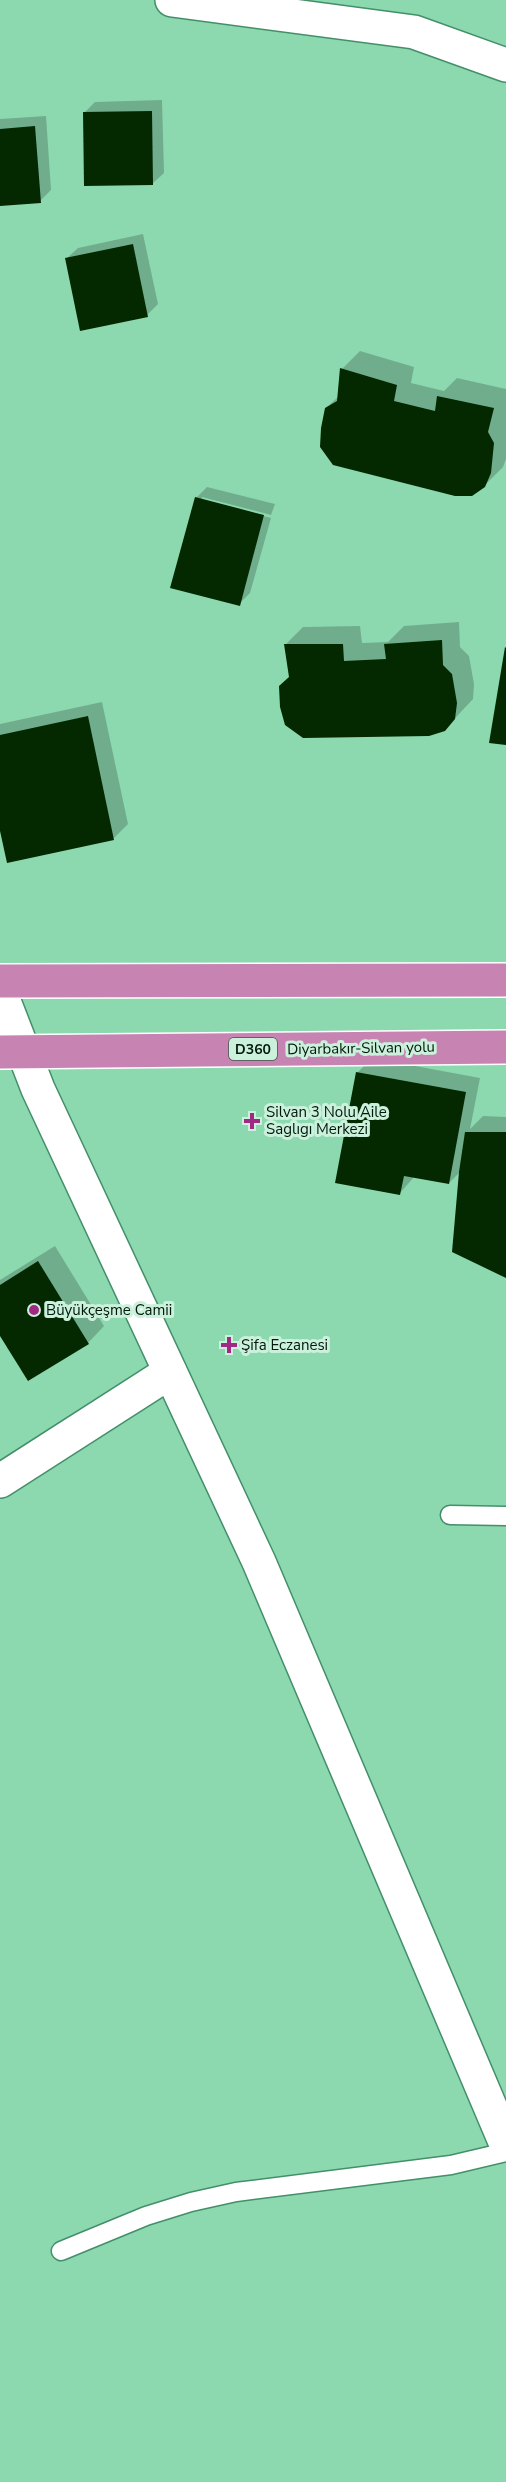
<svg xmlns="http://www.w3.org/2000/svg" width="506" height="2482" viewBox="0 0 506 2482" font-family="'Nunito Sans',sans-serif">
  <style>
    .shadow { fill: #0003 }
    .building { fill: #042800 }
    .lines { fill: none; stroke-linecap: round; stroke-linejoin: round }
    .service-casing { stroke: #438f6a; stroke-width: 21 }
    .minor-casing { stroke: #438f6a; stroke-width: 36 }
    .tertiary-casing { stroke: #438f6a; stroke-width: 36 }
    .trunk-casing { stroke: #fff; stroke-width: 36 }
    .service { stroke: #fff; stroke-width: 18 }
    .minor { stroke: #fff; stroke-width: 33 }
    .tertiary { stroke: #fff; stroke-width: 33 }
    .trunk { stroke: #c784b3; stroke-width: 33 }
    .poi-dot { fill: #a02a83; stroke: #cbf0db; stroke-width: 2 }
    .labels { text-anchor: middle; stroke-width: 6; stroke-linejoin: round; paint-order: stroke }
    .shield { fill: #cbf0db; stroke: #3d5a49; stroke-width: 1.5 }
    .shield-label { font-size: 14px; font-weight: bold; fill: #00190b }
    .street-label { font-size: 15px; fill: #00190b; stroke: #cbf0db }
    .poi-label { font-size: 15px; fill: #00190b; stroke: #cbf0db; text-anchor: start }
  </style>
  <rect width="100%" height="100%" fill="#8cd9af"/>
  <g class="shadow">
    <polygon points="162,100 164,173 152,184 84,113 95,102"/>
    <polygon points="46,116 51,190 40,201 0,204 0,119"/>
    <polygon points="143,234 158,304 147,315 66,259 78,248"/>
    <polygon points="360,351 414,367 411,383 444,391 457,378 506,389 506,459 503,467 484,486 326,408 339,396 342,369"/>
    <polygon points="207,487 275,504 271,515 202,497 202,500 271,518 250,593 239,604 196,498"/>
    <polygon points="459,622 460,647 469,656 474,684 473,699 444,730 291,677 285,645 303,627 360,626 362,643 388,642 404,626"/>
    <polygon points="102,702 128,824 114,838 0,823 0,724"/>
    <polygon points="372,1058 480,1078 470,1129 483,1116 506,1117 506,1277 461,1171 449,1183 414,1177 400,1193 357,1073"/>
    <polygon points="55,1246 104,1326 88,1343 0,1333 0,1280"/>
  </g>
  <g class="building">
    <polygon points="152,111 153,185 84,186 83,112"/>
    <polygon points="35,126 41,203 0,206 0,129"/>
    <polygon points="133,244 148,317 80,331 65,258"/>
    <polygon points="340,368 397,385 394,401 435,411 437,396 494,408 488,432 494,443 491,473 485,487 472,496 455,496 333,465 320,447 321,428 325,408 337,401"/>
    <polygon points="195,497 264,515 240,606 170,588"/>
    <polygon points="442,640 443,665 452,674 457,703 455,719 445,731 429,736 303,738 285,725 280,707 279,686 289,677 284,644 343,644 344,661 386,659 384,644"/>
    <polygon points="505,647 506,648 506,745 489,743"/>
    <polygon points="88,716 114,840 7,863 0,831 0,735"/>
    <polygon points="356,1072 466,1092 449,1184 404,1176 400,1195 335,1183"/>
    <polygon points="465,1132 506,1132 506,1278 452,1252 459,1172"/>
    <polygon points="38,1261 89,1344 28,1381 0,1336 0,1285"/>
  </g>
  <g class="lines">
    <g class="service-casing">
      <g id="service">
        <polyline points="450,1515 506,1516"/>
        <polyline points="61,2251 146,2216 191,2202 236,2192 451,2165 506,2152"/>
      </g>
    </g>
    <g class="minor-casing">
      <g id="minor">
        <polyline points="172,0 414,32 506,65"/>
        <polyline points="0,1481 170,1372"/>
      </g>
    </g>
    <g class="tertiary-casing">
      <polyline id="tertiary" points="0,991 38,1089 259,1562 506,2144"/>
    </g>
    <g class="trunk-casing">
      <g id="trunk">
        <polyline points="0,981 506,980"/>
        <polyline points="0,1052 506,1047"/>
      </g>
    </g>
    <use href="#service" class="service"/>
    <use href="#minor" class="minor"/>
    <use href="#tertiary" class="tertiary"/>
    <use href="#trunk" class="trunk"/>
  </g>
  <g class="poi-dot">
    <path d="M249 1112h6v6h6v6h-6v6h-6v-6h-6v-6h6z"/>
    <circle cx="34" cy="1310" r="6"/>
    <path d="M226 1336h6v6h6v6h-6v6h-6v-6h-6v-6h6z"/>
  </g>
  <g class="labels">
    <rect class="shield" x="229" y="1038" width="48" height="22" rx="4.5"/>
    <g class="shield-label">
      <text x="253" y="1054">D360</text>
    </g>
    <g class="street-label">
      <text transform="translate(361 1048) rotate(-1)" y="5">Diyarbakır-Silvan yolu</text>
    </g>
    <g class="poi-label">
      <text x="266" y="1117">Silvan 3 Nolu Aile<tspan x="266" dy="17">Saglıgı Merkezi</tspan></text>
      <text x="46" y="1315">Büyükçeşme Camii</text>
      <text x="241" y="1350">Şifa Eczanesi</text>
    </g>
  </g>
</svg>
